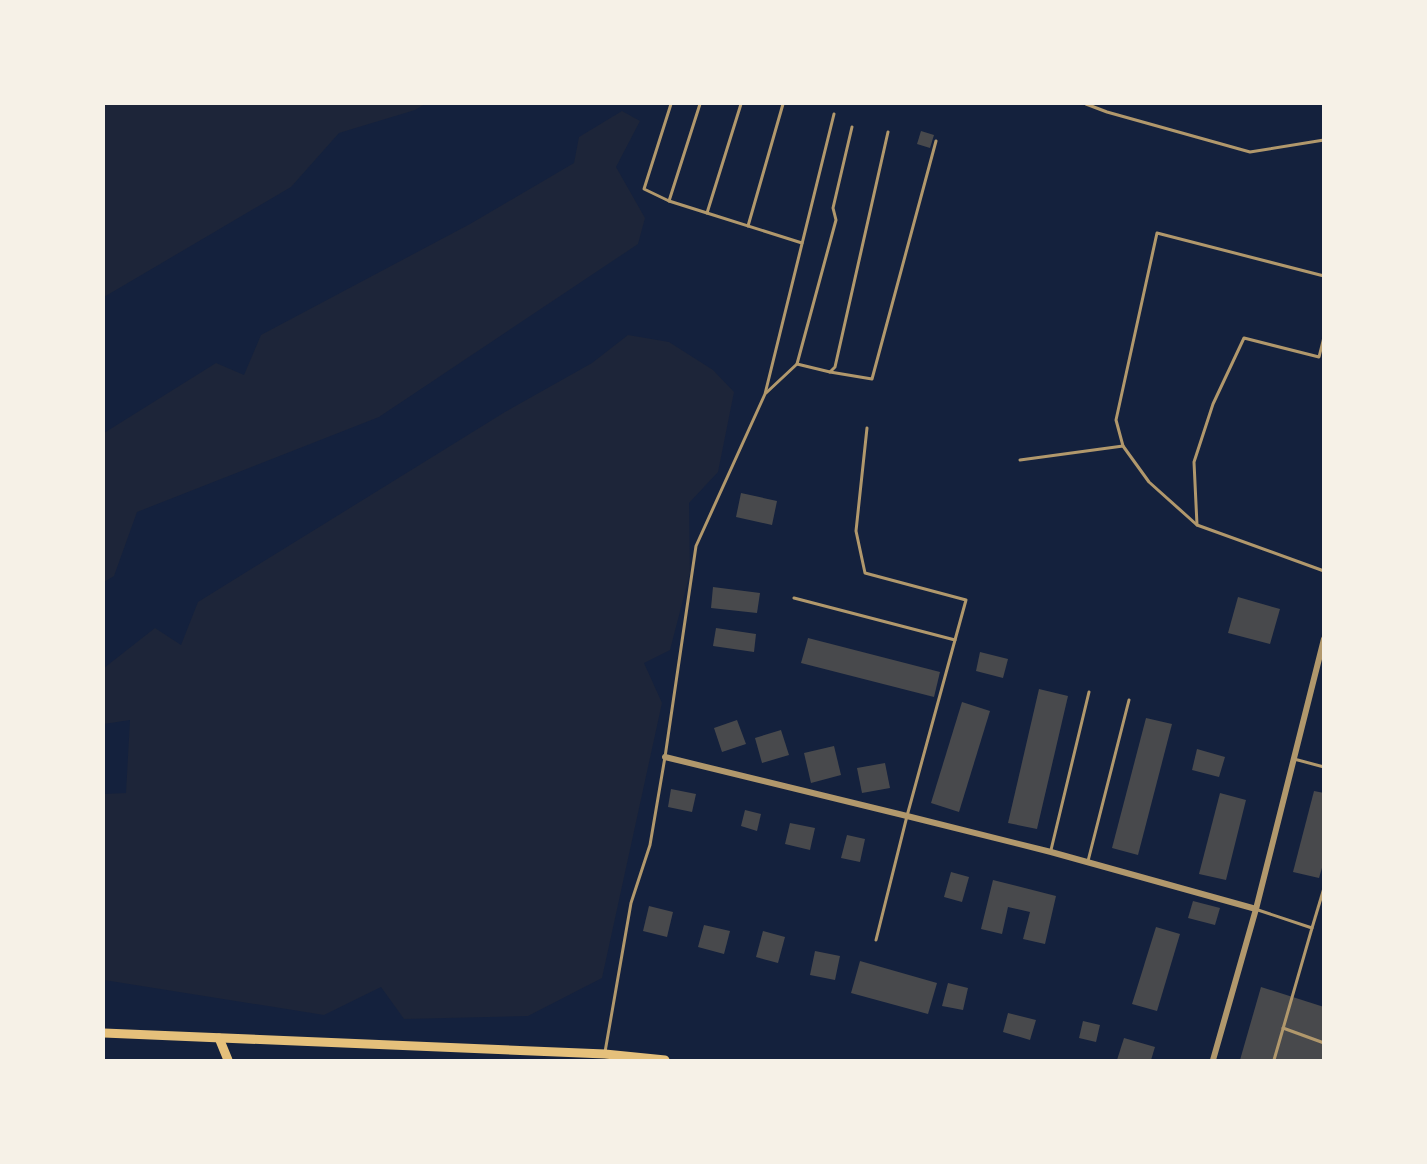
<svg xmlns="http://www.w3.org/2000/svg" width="1427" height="1164" viewBox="0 0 1427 1164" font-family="'PT Sans',sans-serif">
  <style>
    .green { fill: #1d2539 }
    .building { fill: #48494c }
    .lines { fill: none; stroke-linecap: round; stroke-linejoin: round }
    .service { stroke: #b1986c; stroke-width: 3 }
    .minor { stroke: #b1986c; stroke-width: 6 }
    .secondary { stroke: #e5c07b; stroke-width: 9 }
  </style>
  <rect width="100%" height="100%" fill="#14213d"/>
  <g class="green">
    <polygon points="104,104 425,104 415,110 339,133 291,187 104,297"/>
    <polygon points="622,111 640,121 616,167 645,218 638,244 379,417 137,512 114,576 104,582 104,433 216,363 244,375 261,335 470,224 574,163 579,137"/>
    <polygon points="628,335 669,342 713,370 734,392 718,472 689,503 690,573 670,650 644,663 662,703 602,978 528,1016 404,1019 381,987 324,1015 104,980 104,794 126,793 130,720 104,724 104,668 155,628 181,645 198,602 505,412 592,363"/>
  </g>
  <g class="building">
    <polygon points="921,131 934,135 930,148 917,144"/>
    <polygon points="741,493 777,501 772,525 736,517"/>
    <polygon points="713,587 760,593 757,613 711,608"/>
    <polygon points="1238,597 1280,609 1270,644 1228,633"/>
    <polygon points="716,628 756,634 754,652 713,646"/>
    <polygon points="808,638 940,672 934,697 801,663"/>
    <polygon points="980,652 1008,659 1003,678 976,671"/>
    <polygon points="1039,689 1068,696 1037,829 1008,823"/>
    <polygon points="962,702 990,711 959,812 931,803"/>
    <polygon points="1146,718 1172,724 1138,855 1112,848"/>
    <polygon points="737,720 746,744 722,752 714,728"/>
    <polygon points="781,730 789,755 762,763 755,738"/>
    <polygon points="834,746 841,775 811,783 804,753"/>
    <polygon points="1197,749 1225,757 1219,777 1192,770"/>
    <polygon points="885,763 890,788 862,793 857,768"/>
    <polygon points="671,789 696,794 692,812 668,807"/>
    <polygon points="1314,791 1324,793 1324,861 1319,878 1293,872"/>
    <polygon points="1220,793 1246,800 1226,880 1199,874"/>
    <polygon points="745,810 761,814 757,831 741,826"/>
    <polygon points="790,823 815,828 810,850 785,844"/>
    <polygon points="847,835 865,839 860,862 841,858"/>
    <polygon points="951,872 969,877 962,902 944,897"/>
    <polygon points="993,880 1056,896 1045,944 1023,939 1030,912 1008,907 1002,934 981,929"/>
    <polygon points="1193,901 1220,908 1215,925 1188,918"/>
    <polygon points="649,906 673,912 667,937 643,931"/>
    <polygon points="704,925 730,931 724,954 698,947"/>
    <polygon points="1156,927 1180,934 1157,1011 1132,1004"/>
    <polygon points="763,931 785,937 778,963 756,957"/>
    <polygon points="815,951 840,956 835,980 810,975"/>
    <polygon points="860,961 937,983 928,1014 851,993"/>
    <polygon points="948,983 968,988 963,1010 942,1006"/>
    <polygon points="1261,987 1324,1007 1324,1060 1240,1060"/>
    <polygon points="1008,1013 1036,1020 1030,1040 1003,1032"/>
    <polygon points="1083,1021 1100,1025 1096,1042 1079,1038"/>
    <polygon points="1124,1038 1155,1047 1151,1060 1117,1060"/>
  </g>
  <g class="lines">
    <g class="service">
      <polyline points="700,104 669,201 707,213"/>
      <polyline points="741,104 707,213 802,243"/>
      <polyline points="1086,104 1107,112 1250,152 1324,140"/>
      <polyline points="669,201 644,189 671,104"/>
      <polyline points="748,226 783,104"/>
      <polyline points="797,364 830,372 835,367 888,132"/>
      <polyline points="830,372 872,379 936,141"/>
      <polyline points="766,393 797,364 836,220 833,208 852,127"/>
      <polyline points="867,428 856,531 865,573 966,600 955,640"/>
      <polyline points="1123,446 1116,420 1157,233 1324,276"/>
      <polyline points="1020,460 1123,446 1149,482 1197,525 1324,571"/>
      <polyline points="1197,525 1194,462 1213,404 1244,338 1319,357 1324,337"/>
      <polyline points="794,598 955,640 907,816 876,940"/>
      <polyline points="1294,759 1324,767"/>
      <polyline points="1051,850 1089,692"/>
      <polyline points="1088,861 1129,700"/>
      <polyline points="1258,910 1312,928 1274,1060"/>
      <polyline points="1312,928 1324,888"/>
      <polyline points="1283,1028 1324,1043"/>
      <polyline points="605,1052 631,903 650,845 665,757 696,546 765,394 834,114"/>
    </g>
    <g class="minor">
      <polyline points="665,757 907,816 1051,852 1256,909"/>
      <polyline points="1213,1060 1256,909 1324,639"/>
    </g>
    <g class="secondary">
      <polyline points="104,1033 605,1054 665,1060"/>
      <polyline points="219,1038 228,1060"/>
    </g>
  </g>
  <rect width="1427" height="1164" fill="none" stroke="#f6f1e7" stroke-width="210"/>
</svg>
